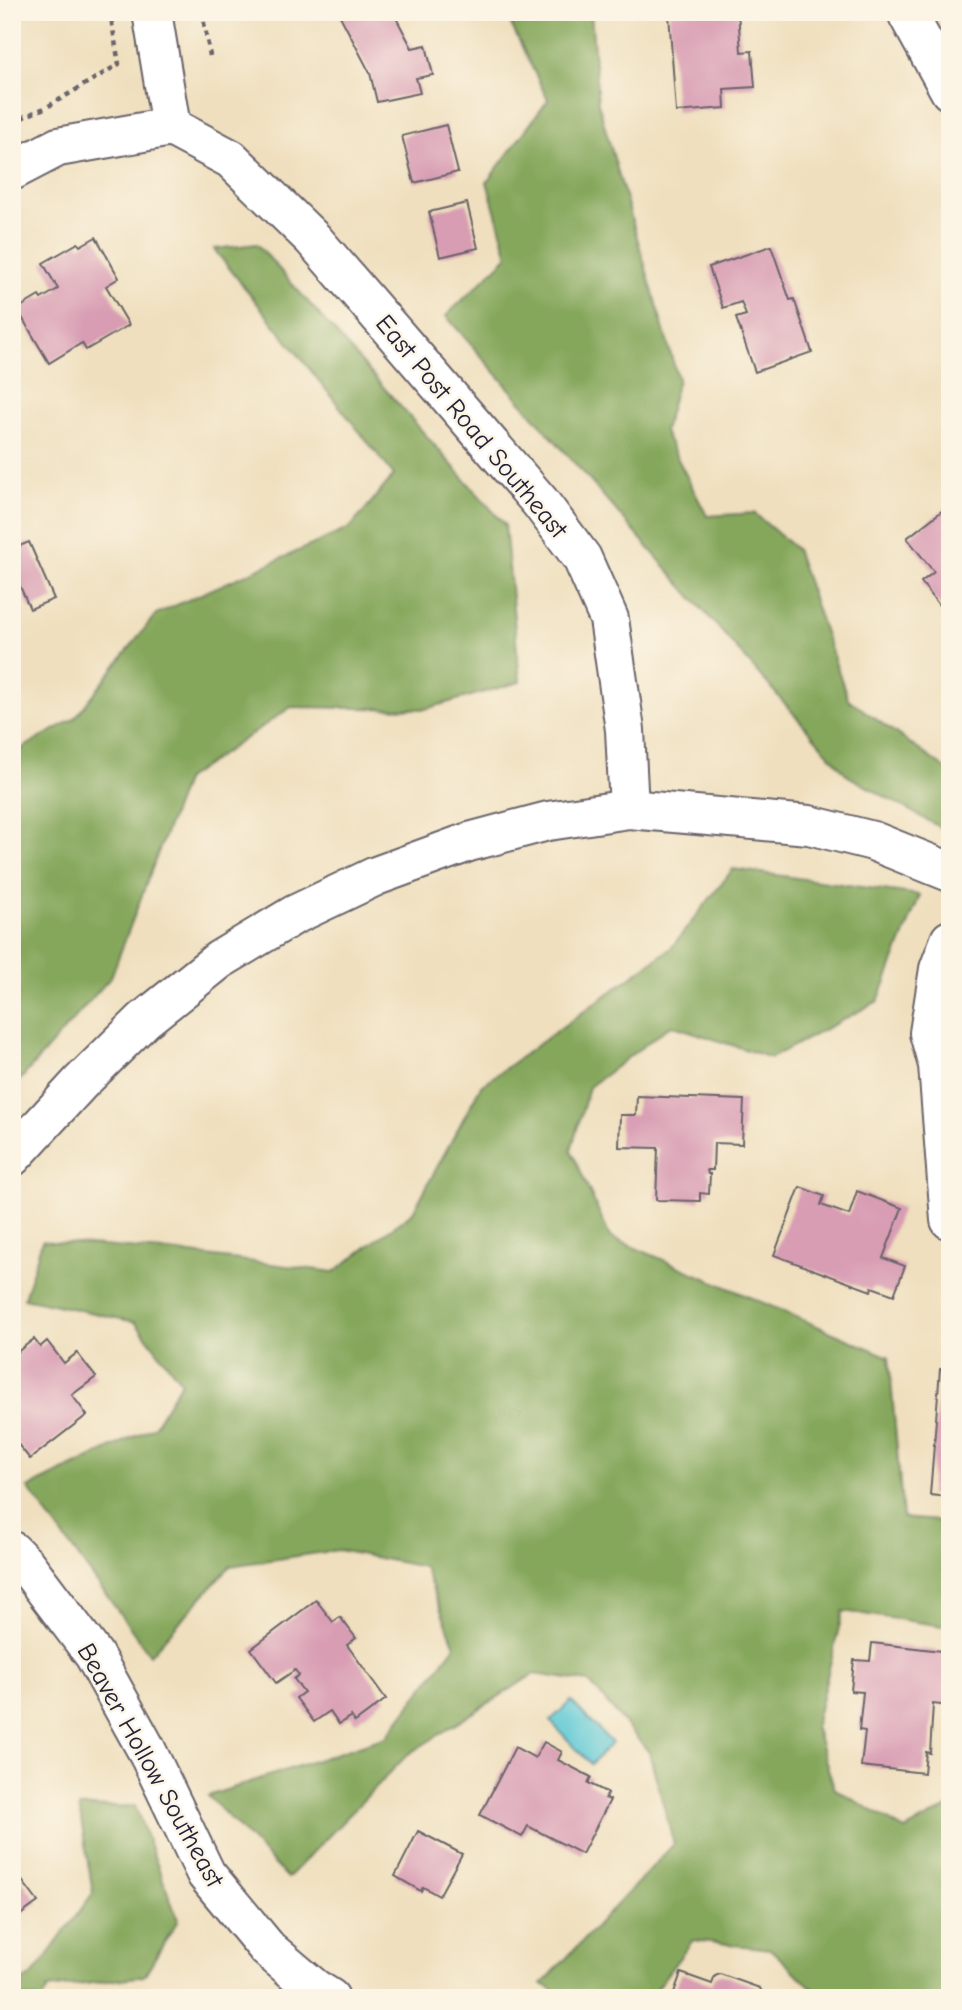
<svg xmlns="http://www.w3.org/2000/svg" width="962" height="2010" viewBox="0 0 962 2010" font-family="'Comic Neue',sans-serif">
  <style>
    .forest { fill: #85a75c; stroke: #54644c; stroke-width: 2 }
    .water { fill: #5dc9d5; stroke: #407688; stroke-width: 2 }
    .building { fill: #d89cb3 }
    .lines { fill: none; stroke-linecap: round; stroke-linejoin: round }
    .minor-casing { stroke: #6a6469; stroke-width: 42 }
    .major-casing { stroke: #6a6469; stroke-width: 42 }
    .path { stroke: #6a6469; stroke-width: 4.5; stroke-dasharray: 5 5; stroke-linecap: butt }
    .minor { stroke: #fff; stroke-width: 38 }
    .major { stroke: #fff; stroke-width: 38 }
    .labels { text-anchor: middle; stroke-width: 5; stroke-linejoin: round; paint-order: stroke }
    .street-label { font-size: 26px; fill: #22223b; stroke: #fcf5e5 }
  </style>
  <rect width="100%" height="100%" fill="#fcf5e5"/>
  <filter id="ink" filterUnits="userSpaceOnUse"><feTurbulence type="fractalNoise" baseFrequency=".0143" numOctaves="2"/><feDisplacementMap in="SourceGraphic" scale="14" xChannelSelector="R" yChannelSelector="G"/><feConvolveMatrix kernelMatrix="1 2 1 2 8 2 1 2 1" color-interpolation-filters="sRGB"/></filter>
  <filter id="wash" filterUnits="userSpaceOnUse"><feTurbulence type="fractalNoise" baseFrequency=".00686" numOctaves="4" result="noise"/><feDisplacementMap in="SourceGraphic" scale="28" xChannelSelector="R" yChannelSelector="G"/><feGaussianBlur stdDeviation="1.57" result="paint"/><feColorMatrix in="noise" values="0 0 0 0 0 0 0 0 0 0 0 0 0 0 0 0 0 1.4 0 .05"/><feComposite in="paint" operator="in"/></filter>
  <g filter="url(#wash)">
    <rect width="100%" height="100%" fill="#efdfbe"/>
    <g class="forest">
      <polygon points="505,12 591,12 598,103 678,379 664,432 707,516 754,513 796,549 848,699 950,772 950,833 848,776 446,316 508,256 487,182 548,100"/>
      <polygon points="257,244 505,525 520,682 425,709 291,707 186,779 111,977 12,1089 12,754 75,718 156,614 350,528 394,475 214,249"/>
      <polygon points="733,869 920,895 878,1001 771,1058 671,1025 589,1087 571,1150 610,1237 889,1357 903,1518 950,1522 950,1627 843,1611 815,1726 834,1788 905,1830 950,1806 948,1998 823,1998 770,1949 693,1940 649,1998 570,1998 542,1984 674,1844 649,1752 589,1682 534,1674 407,1755 288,1878 208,1796 386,1737 455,1646 424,1567 338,1550 230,1566 150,1655 28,1488 154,1427 181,1382 135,1322 24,1298 42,1241 175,1252 334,1272 413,1212 481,1086 671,948"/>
      <polygon points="135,1806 178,1920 144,1976 48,1989 43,1998 12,1998 12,1985 32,1976 93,1893 79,1807"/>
    </g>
    <polygon class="water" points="571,1701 612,1743 591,1764 550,1721"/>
    <g id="blocks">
      <g class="building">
        <polygon points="338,12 393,12 412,48 426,45 433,75 416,78 420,93 377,102 370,73"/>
        <polygon points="677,12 738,12 741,52 752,51 755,87 724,89 725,108 676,112 669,14"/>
        <polygon points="446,125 458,172 414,183 402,136"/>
        <polygon points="467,203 478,248 440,257 429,212"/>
        <polygon points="96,237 119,278 106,286 129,325 86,350 82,343 49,363 17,309 39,296 41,299 58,289 43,263 78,243 80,246"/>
        <polygon points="771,246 790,300 794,299 812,352 755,372 736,318 746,315 741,302 723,308 709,267"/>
        <polygon points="947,507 950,511 950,596 939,605 921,582 934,572 907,538"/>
        <polygon points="29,542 54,599 30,609 12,568 12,549"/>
        <polygon points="637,1096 744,1100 742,1144 714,1143 713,1170 707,1170 708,1174 710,1174 709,1194 700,1193 700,1201 656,1200 658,1148 619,1147 620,1115 636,1115"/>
        <polygon points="800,1187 824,1196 821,1205 849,1215 857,1191 902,1208 883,1258 905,1266 894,1295 872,1287 871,1291 774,1255"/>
        <polygon points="34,1339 40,1347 47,1341 64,1363 77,1353 96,1377 72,1395 87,1415 30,1459 12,1437 14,1435 12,1433 12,1356"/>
        <polygon points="940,1369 950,1370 950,1497 930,1495"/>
        <polygon points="316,1600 333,1622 340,1617 356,1638 347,1645 386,1699 355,1722 351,1716 339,1724 330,1711 314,1722 296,1698 304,1692 294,1679 299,1675 295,1670 276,1683 251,1649"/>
        <polygon points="872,1643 950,1652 950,1706 933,1704 930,1753 926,1752 924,1773 861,1766 865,1731 859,1730 863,1692 851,1691 854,1660 870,1661"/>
        <polygon points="544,1742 562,1752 558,1760 591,1777 588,1783 608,1793 605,1798 610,1800 582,1854 528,1826 522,1837 480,1815 515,1747 535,1758"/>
        <polygon points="418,1831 462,1854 439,1896 423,1887 421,1891 395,1876"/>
        <polygon points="12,1867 38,1902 12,1921"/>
        <polygon points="681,1973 712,1984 715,1976 720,1974 760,1988 765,1998 672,1998"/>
      </g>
    </g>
  </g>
  <g filter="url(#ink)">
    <use href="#blocks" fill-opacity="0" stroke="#6a6469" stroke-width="2"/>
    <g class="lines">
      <g class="minor-casing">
        <g id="minor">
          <polyline points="152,12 171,127"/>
          <polyline points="908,15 950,91"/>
          <polyline points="171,127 231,159 313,239 540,502 582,558 609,619 625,730 629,809"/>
          <polyline points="12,171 58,147 171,127"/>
          <polyline points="950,940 939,969 929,1033 938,1065 950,1220"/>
          <polyline points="12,1551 26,1565 94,1655 146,1749 206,1874 268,1949 314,1988 330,1998"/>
        </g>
      </g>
      <g class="major-casing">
        <polyline id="major" points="12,1157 81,1082 144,1020 219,960 294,915 376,876 469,842 548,821 629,809 809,825 873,841 950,872"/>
      </g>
      <g class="path">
        <polyline points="202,12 210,56"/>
        <polyline points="12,122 47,107 119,64 110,12"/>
      </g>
      <use href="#minor" class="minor"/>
      <use href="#major" class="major"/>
    </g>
  </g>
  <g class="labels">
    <g class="street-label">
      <text transform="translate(472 426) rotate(50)" y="9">East Post Road Southeast</text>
      <text transform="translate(151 1765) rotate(61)" y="9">Beaver Hollow Southeast</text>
    </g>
  </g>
  <rect width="962" height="2010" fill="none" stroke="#fcf5e5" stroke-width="42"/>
</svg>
